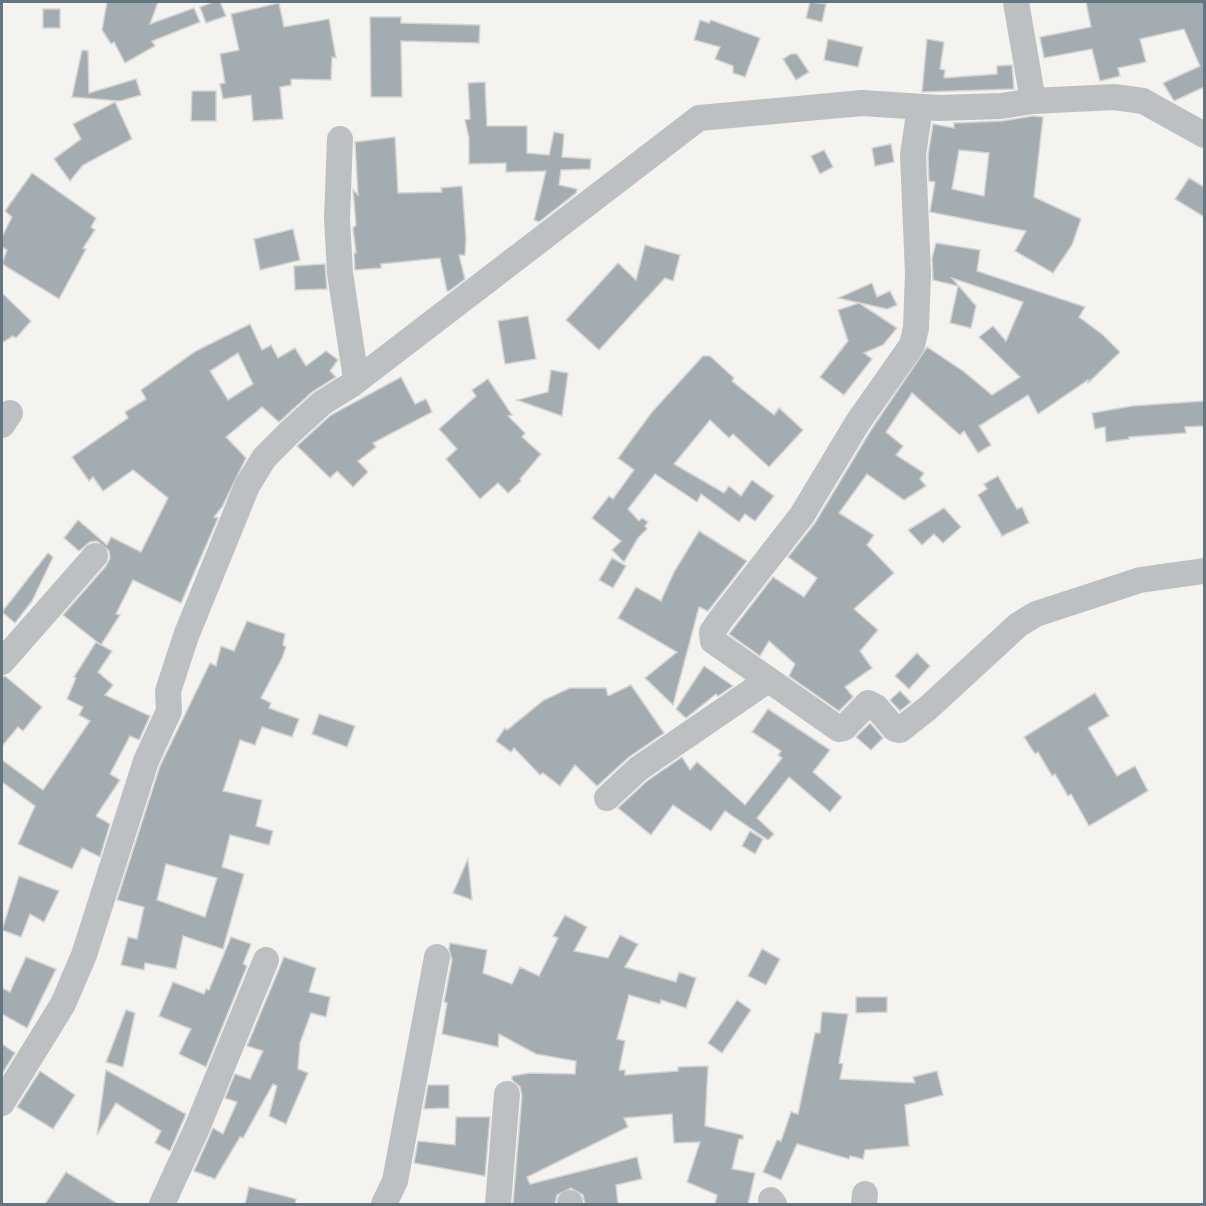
<svg xmlns="http://www.w3.org/2000/svg" width="1206" height="1206" viewBox="0 0 1206 1206" font-family="Poppins,sans-serif">
  <style>
    .building { fill: #a3acb1; stroke: #d5d4d2; stroke-width: 1.5; fill-rule: evenodd }
    .lines { fill: none; stroke-linecap: round; stroke-linejoin: round }
    .minor { stroke: #bcc0c3; stroke-width: 26 }
  </style>
  <rect width="100%" height="100%" fill="#f4f3ef"/>
  <g class="building">
    <polygon points="107,2 158,2 150,24 194,8 200,22 152,41 155,46 125,63 114,42 111,44 102,30"/>
    <polygon points="214,2 220,2 226,16 206,23 200,7"/>
    <polygon points="810,2 826,4 822,22 806,18"/>
    <polygon points="1086,2 1204,2 1204,87 1174,101 1163,83 1200,66 1184,29 1140,39 1146,62 1118,68 1120,76 1100,81 1092,49 1044,58 1040,37 1091,27"/>
    <polygon points="279,3 284,27 329,19 336,58 332,57 331,80 291,79 291,85 280,87 283,119 253,121 251,95 223,99 220,84 225,83 220,54 239,50 231,14"/>
    <rect x="43" y="9" width="17" height="19"/>
    <polygon points="370,17 401,17 401,23 480,25 479,43 401,41 402,97 371,97"/>
    <polygon points="700,20 709,23 711,20 760,38 745,77 733,73 733,66 715,59 720,47 694,40"/>
    <polygon points="828,39 863,47 858,67 824,60"/>
    <polygon points="927,39 944,42 940,69 945,70 944,78 997,74 997,66 1012,65 1014,89 922,92"/>
    <polygon points="82,50 88,51 89,93 136,79 141,95 120,101 72,97"/>
    <polygon points="791,54 797,54 809,72 796,80 783,59"/>
    <polygon points="485,82 487,126 527,126 527,153 549,155 554,132 564,134 562,157 591,159 590,169 561,170 559,185 577,189 576,193 539,222 534,220 546,171 506,172 506,163 469,164 469,138 465,120 470,119 468,83"/>
    <polygon points="192,91 216,91 216,121 191,121"/>
    <polygon points="115,102 132,139 83,165 70,181 54,159 81,139 73,124"/>
    <path d="M1033,116L1043,117L1034,197L1081,219L1072,245L1053,273L1015,251L1026,231L930,212L935,182L929,181L928,156L933,124L954,128V123L1002,121ZM959,150L989,153L984,196L952,189Z"/>
    <polygon points="395,137 398,193 442,192 441,188 462,186 466,238 465,255 459,255 465,279 449,291 447,291 440,258 381,264 381,268 355,270 354,253 356,253 353,228 356,225 353,190 358,195 355,142"/>
    <polygon points="891,144 894,162 875,166 872,148"/>
    <polygon points="824,150 833,167 820,174 811,156"/>
    <polygon points="32,173 96,218 91,227 95,230 83,248 86,249 59,299 2,264 7,250 2,247 2,237 12,217 5,211"/>
    <polygon points="1189,178 1204,187 1204,217 1175,199"/>
    <polygon points="293,229 300,260 260,270 254,239"/>
    <polygon points="936,243 980,250 977,271 1085,307 1079,317 1103,335 1120,352 1088,383 1088,380 1038,414 1028,395 979,426 991,445 978,453 964,431 960,435 912,393 886,432 903,446 896,455 924,473 920,479 926,486 904,500 867,474 839,513 874,535 867,545 894,573 854,609 878,630 860,651 872,668 845,687 853,697 839,711 789,676 795,664 769,641 760,656 729,634 773,577 804,597 817,578 788,557 815,523 871,430 927,347 963,371 992,395 1020,377 979,337 993,326 1006,341 1023,302 952,278 976,306 971,328 950,323 958,286 933,280 932,258"/>
    <polygon points="645,245 680,255 673,281 665,278 599,350 566,320 618,263 636,280"/>
    <polygon points="325,264 327,289 295,290 294,266"/>
    <polygon points="872,283 877,297 890,291 897,305 887,309 838,298"/>
    <polygon points="2,293 31,321 16,338 13,336 2,343"/>
    <polygon points="859,303 897,328 883,345 864,353 872,359 844,395 820,377 848,341 838,310"/>
    <polygon points="528,316 536,359 505,364 498,321"/>
    <path d="M250,324L262,350L271,345L278,358L295,348L306,366L326,351L338,360L330,371L336,377L312,392L279,422L262,407L226,437L246,458L222,507L214,517L218,518L181,603L133,580L116,614L120,615L101,645L63,615L106,566L110,558L109,551L97,541L90,542L79,551L64,538L78,520L107,545L111,537L141,552L168,498L133,470L103,491L93,477L89,481L72,457L128,418L125,412L146,399L141,390L196,351ZM238,353L253,384L228,400L210,371Z"/>
    <polygon points="703,356 710,356 734,378 732,381 774,415 779,408 803,430 769,467 733,434 729,438 710,420 674,464 724,493 729,486 741,496 752,480 774,496 755,521 745,514 739,522 701,494 697,502 655,474 628,509 639,521 642,518 648,522 645,526 647,529 638,538 624,562 612,550 621,541 592,518 609,496 613,499 634,470 618,458 652,412"/>
    <polygon points="551,370 568,373 562,416 517,400 548,392"/>
    <polygon points="401,377 415,404 426,399 432,412 373,443 376,447 358,461 368,472 353,487 337,471 330,478 297,446 331,415"/>
    <polygon points="488,379 512,415 508,416 525,433 522,437 541,454 520,479 521,481 508,493 498,483 480,499 446,459 457,449 439,429 476,396 472,390"/>
    <polygon points="1204,401 1204,426 1185,427 1186,433 1129,437 1129,439 1106,442 1105,427 1095,429 1092,413 1132,406"/>
    <polygon points="998,476 1017,509 1022,507 1029,523 1002,536 978,495 987,489 984,484"/>
    <polygon points="944,508 961,527 943,543 934,534 922,545 908,530"/>
    <polygon points="699,531 747,561 708,611 699,607 673,705 645,678 677,652 618,618 636,587 661,601 674,572"/>
    <polygon points="48,553 53,557 32,601 15,623 2,612"/>
    <polygon points="612,558 626,566 613,588 599,580"/>
    <path d="M247,621L285,634L283,645L286,647L282,658L261,698L271,703L269,708L299,719L292,737L262,727L255,745L240,740L223,791L262,800L256,826L273,831L269,845L230,835L222,867L244,874L223,949L183,936L176,969L145,963L144,970L121,965L128,937L137,939L144,907L117,900L160,766L210,663L216,666L221,646L234,651ZM166,864L217,878L205,917L157,900Z"/>
    <polygon points="96,642 112,651 98,672 113,685 105,695 150,716 139,740 130,736 110,774 120,780 96,816 110,824 100,857 82,848 72,869 18,844 35,806 2,782 2,760 43,790 90,721 79,715 83,707 67,699 76,678 74,677"/>
    <polygon points="917,653 930,666 909,689 895,676"/>
    <polygon points="704,666 733,686 718,696 716,694 686,718 676,709"/>
    <polygon points="5,676 42,707 23,731 18,727 2,746 2,677"/>
    <polygon points="631,685 664,733 629,757 597,786 575,765 560,786 543,773 540,775 514,748 511,752 496,741 505,728 507,730 544,700 570,688 606,688 608,696"/>
    <polygon points="900,691 911,702 900,711 890,700"/>
    <polygon points="1095,693 1109,716 1088,728 1117,776 1135,766 1148,791 1089,826 1071,794 1068,796 1055,774 1052,776 1038,752 1035,754 1024,737"/>
    <polygon points="768,709 830,750 813,772 842,797 830,812 789,777 757,818 774,834 768,840 725,811 711,831 673,805 651,835 618,808 647,781 682,757 690,770 697,762 745,805 782,758 778,755 781,751 752,732"/>
    <polygon points="319,714 355,726 347,747 312,734"/>
    <polygon points="870,723 883,738 871,750 856,737"/>
    <polygon points="750,831 763,839 755,854 742,846"/>
    <polygon points="468,859 472,900 453,893"/>
    <polygon points="19,876 59,891 44,922 30,914 21,937 2,930"/>
    <polygon points="565,915 587,927 574,951 608,958 620,935 638,944 625,967 676,982 679,972 696,978 686,1008 661,1000 660,1004 629,995 617,1039 625,1041 619,1070 625,1070 625,1075 678,1071 678,1067 708,1066 705,1126 743,1135 743,1139 739,1139 732,1169 755,1173 748,1204 715,1204 717,1195 687,1182 700,1142 674,1143 672,1114 624,1118 628,1127 527,1177 530,1184 637,1157 642,1179 616,1185 618,1204 585,1204 583,1195 571,1188 557,1195 555,1204 513,1204 522,1095 520,1087 512,1080 512,1076 530,1073 575,1074 576,1061 536,1054 499,1034 498,1047 442,1034 447,1003 444,1002 452,960 449,949 450,943 487,950 483,973 512,984 520,967 539,976 558,938 553,936"/>
    <polygon points="231,937 251,944 243,964 247,966 206,1067 179,1054 191,1029 159,1016 173,982 204,994 206,989 209,990"/>
    <polygon points="762,949 780,959 766,985 748,976"/>
    <polygon points="26,957 56,969 27,1028 2,1014 2,988 10,992"/>
    <polygon points="284,957 316,968 309,992 330,997 326,1017 311,1013 300,1043 298,1069 308,1073 286,1124 269,1116 277,1086 273,1084 243,1138 240,1137 215,1179 194,1171 213,1128 223,1134 237,1102 225,1098 235,1074 250,1079 263,1051 247,1046"/>
    <polygon points="856,997 887,997 887,1012 856,1013"/>
    <polygon points="737,1000 751,1010 722,1053 708,1043"/>
    <polygon points="126,1010 135,1013 123,1067 106,1062"/>
    <polygon points="822,1012 848,1014 839,1063 843,1064 840,1079 915,1083 913,1077 937,1071 943,1095 905,1105 909,1146 865,1150 863,1159 850,1156 849,1159 797,1144 781,1180 763,1172 777,1140 781,1141 791,1112 798,1114 815,1033 820,1033"/>
    <polygon points="2,1044 15,1053 2,1074"/>
    <polygon points="106,1070 186,1114 170,1151 155,1143 161,1131 116,1103 97,1135"/>
    <polygon points="40,1071 75,1095 53,1129 17,1107"/>
    <polygon points="428,1085 449,1085 449,1108 424,1109"/>
    <polygon points="456,1117 490,1117 485,1176 414,1163 418,1141 455,1145"/>
    <polygon points="66,1172 118,1204 45,1204"/>
    <polygon points="249,1187 296,1199 295,1204 245,1204"/>
  </g>
  <g class="lines">
    <g class="minor">
      <polyline points="1016,2 1033,101"/>
      <polyline points="920,107 913,155 918,274 916,328 912,345 858,422 802,515 721,619 712,632 713,641 839,729 844,728 868,703 876,707 895,729 900,730 928,708 1018,625 1036,614 1140,580 1204,571"/>
      <polyline points="340,139 337,218 340,273 356,379"/>
      <polyline points="2,425 10,413"/>
      <polyline points="2,662 95,556"/>
      <polyline points="607,798 638,769 768,680"/>
      <polyline points="2,1103 63,1004 84,955 146,761 169,711 168,691 186,636 247,486 264,458 290,432 322,403 351,385 699,118 862,103 939,108 1001,106 1033,101 1114,97 1143,101 1204,135"/>
      <polyline points="771,1200 774,1204"/>
      <polyline points="570,1203 570,1204"/>
      <polyline points="162,1204 197,1128 266,960"/>
      <polyline points="384,1204 395,1181 437,957"/>
      <polyline points="498,1204 507,1094"/>
      <polyline points="864,1204 865,1194"/>
    </g>
  </g>
  <rect width="1206" height="1206" fill="none" stroke="#637580" stroke-width="6"/>
</svg>
